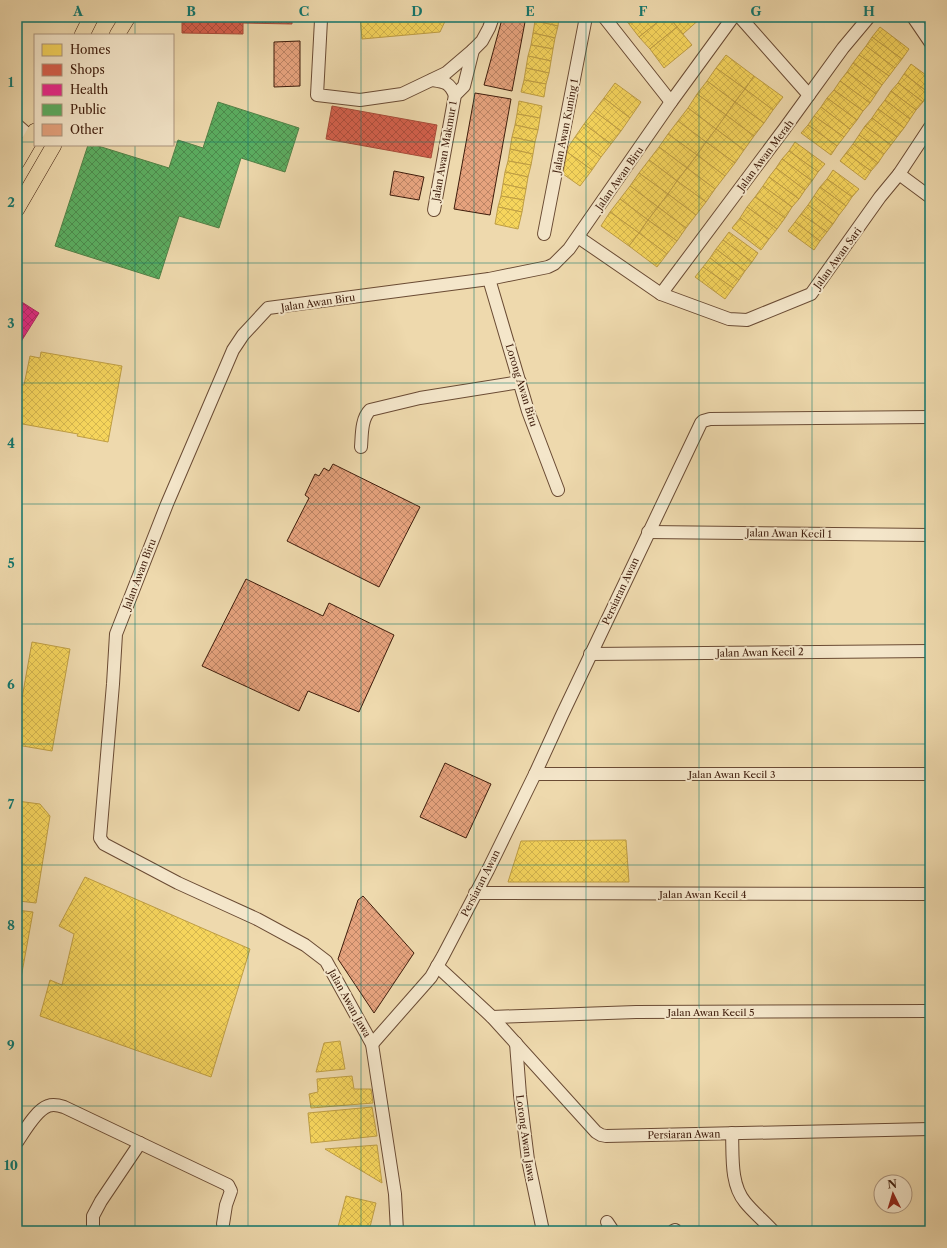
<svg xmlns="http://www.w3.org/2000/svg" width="947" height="1248" viewBox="0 0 947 1248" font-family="'Libre Caslon Text',serif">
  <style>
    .homes { fill: url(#homes-cross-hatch); stroke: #bf9e44 }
    .shops { fill: url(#shops-cross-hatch); stroke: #a84c39 }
    .health { fill: url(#health-cross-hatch); stroke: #b42564 }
    .public { fill: url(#public-cross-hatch); stroke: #528247 }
    .building { fill: url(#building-cross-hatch); stroke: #3e1c0b }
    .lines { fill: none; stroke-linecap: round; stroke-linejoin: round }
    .minor-casing { stroke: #6a4b34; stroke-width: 14 }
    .major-casing { stroke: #3e1c0b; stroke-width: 16 }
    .minor { stroke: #f4e6ca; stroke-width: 12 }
    .major { stroke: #eed9ad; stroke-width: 15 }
    .grid { fill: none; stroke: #0f766e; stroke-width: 1; stroke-opacity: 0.55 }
    .labels { text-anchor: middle; stroke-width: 4; stroke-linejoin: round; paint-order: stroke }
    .street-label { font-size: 10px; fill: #3e1c0b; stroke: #f4e6ca }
    .neatline { fill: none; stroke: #0f766e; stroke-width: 1.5 }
    .grid-label { font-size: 13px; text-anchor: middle; font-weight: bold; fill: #0f766e }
  </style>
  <defs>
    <pattern id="homes-cross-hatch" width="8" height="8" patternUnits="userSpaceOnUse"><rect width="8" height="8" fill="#f6d55c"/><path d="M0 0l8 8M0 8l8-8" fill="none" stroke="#d4b64f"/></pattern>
    <pattern id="shops-cross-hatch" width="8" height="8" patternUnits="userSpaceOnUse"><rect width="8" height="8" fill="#d6604d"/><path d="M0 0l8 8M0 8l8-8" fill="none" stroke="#af4e3e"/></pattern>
    <pattern id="health-cross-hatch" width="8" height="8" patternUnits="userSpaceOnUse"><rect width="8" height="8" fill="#e7298a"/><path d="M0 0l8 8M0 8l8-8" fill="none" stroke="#bd226f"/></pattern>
    <pattern id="public-cross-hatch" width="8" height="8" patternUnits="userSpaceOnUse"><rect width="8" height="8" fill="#5aae61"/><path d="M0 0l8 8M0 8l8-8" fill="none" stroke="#4c8d4e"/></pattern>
    <pattern id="building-cross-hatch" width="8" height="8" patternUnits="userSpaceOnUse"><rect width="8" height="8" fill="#e6a37e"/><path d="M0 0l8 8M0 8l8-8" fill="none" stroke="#bc8465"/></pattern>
  </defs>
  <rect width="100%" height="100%" fill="#eed9ad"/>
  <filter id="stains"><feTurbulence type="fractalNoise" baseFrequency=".005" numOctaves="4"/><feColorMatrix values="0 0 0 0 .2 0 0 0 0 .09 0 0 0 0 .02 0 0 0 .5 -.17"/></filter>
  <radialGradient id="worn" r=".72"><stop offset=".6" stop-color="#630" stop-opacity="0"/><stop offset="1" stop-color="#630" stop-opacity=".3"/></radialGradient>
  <g class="homes">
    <polygon points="360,17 447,17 440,32 362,39"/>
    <polygon points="536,17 559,17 558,26 535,21"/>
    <polygon points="623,17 638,17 629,24"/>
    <polygon points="638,17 664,17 639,37 629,24"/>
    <polygon points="664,17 669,17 677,27 650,49 639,37"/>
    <polygon points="669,17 702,17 683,34"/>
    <polygon points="535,21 558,26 555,38 533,33"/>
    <polygon points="677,27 692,45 664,68 650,49"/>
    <polygon points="880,27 909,49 902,59 872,37"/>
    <polygon points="533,33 555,38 553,49 531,45"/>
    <polygon points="872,37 902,59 895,68 866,46"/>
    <polygon points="531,45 553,49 551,61 528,56"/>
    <polygon points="866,46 895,68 889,76 859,55"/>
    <polygon points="726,55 754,76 745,89 716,68"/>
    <polygon points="859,55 889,76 882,85 853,63"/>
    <polygon points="528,56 551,61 549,73 526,68"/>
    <polygon points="853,63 882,85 876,94 847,72"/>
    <polygon points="911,64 930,78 929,93 904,74"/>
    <polygon points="526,68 549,73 546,84 524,80"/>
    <polygon points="716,68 745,89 735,102 707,81"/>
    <polygon points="847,72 876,94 870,103 840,81"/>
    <polygon points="904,74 929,93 923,102 898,83"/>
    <polygon points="754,76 783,97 773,110 745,89"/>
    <polygon points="524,80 546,84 544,97 521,92"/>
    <polygon points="707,81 735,102 726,115 697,94"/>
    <polygon points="840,81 870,103 863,111 834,90"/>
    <polygon points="615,83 641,102 630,118 604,98"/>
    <polygon points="898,83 923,102 916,110 891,91"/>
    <polygon points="745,89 773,110 764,123 735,102"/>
    <polygon points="834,90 863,111 857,120 827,98"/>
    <polygon points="891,91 916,110 910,119 885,100"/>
    <polygon points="697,94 726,115 716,129 688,108"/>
    <polygon points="604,98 630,118 621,131 594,111"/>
    <polygon points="827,98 857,120 850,129 821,107"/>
    <polygon points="885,100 910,119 904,128 878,109"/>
    <polygon points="519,101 542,106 540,118 517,114"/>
    <polygon points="735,102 764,123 754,136 726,115"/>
    <polygon points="821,107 850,129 844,137 814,116"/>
    <polygon points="688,108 716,129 706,142 678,121"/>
    <polygon points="878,109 904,128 897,137 872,118"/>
    <polygon points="594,111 621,131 611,144 584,124"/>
    <polygon points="517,114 540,118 538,130 515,125"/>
    <polygon points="726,115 754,136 744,150 716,129"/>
    <polygon points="814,116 844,137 837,146 808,125"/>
    <polygon points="872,118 897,137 891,145 865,126"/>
    <polygon points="678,121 706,142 697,155 668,134"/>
    <polygon points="584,124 611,144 601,157 575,137"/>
    <polygon points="515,125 538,130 535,142 512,137"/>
    <polygon points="808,125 837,146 831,155 801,133"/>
    <polygon points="865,126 891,145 884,154 859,135"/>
    <polygon points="716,129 744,150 735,163 706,142"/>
    <polygon points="668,134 697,155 687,168 659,147"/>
    <polygon points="859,135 884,154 878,163 853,144"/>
    <polygon points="512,137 535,142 533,154 510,149"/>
    <polygon points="575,137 601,157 592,170 567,152 569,146"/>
    <polygon points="706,142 735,163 725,176 697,155"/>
    <polygon points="795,142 825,164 818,172 789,151"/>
    <polygon points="853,144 878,163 871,171 846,153"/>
    <polygon points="659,147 687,168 677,181 649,160"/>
    <polygon points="510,149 533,154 531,165 508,161"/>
    <polygon points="789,151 818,172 812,181 782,159"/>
    <polygon points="567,152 592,170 580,186 563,174"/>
    <polygon points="846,153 871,171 865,180 840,161"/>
    <polygon points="697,155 725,176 715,189 687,168"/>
    <polygon points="782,159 812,181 805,190 776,168"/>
    <polygon points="649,160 677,181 668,194 639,173"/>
    <polygon points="508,161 531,165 528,177 505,172"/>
    <polygon points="687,168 715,189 706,202 677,181"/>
    <polygon points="776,168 805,190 799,199 769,177"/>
    <polygon points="833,170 859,189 852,197 827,179"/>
    <polygon points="505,172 528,177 526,189 503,184"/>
    <polygon points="639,173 668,194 658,207 630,186"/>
    <polygon points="769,177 799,199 792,207 763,186"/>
    <polygon points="827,179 852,197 846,206 820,187"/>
    <polygon points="677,181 706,202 696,215 668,194"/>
    <polygon points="503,184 526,189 524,200 501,196"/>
    <polygon points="630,186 658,207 648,220 620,199"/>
    <polygon points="763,186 792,207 785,218 755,197"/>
    <polygon points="820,187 846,206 839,215 814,196"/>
    <polygon points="668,194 696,215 686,228 658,207"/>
    <polygon points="501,196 524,200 522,212 498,207"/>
    <polygon points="814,196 839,215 833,224 808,205"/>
    <polygon points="755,197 785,218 777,229 747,207"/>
    <polygon points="620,199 648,220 639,233 610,212"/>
    <polygon points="808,205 833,224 827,232 801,214"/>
    <polygon points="498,207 522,212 518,229 495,224"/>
    <polygon points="658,207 686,228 677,241 648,220"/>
    <polygon points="747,207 777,229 769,239 740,218"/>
    <polygon points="610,212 639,233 629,246 601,226"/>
    <polygon points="801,214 827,232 820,241 795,222"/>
    <polygon points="740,218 769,239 761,250 732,228"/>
    <polygon points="648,220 677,241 667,254 639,233"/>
    <polygon points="795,222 820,241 814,250 788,231"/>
    <polygon points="729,232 758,253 752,262 723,240"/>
    <polygon points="639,233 667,254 657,267 629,246"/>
    <polygon points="723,240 752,262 745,271 716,249"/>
    <polygon points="716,249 745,271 739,280 710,258"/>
    <polygon points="710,258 739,280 733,288 703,267"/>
    <polygon points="703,267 733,288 725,299 695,277"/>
    <polygon points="41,352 122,366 108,442 77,436 78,434 17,423 17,384 24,385 30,356 40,358"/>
    <polygon points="17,468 21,468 17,488"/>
    <polygon points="32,642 70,649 52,751 17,745 17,703 21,704"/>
    <polygon points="17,801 40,804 50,816 36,903 19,901 21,889 17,888 17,835 22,836 17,830"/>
    <polygon points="626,840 629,882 508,882 521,841"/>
    <polygon points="85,877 250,949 211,1077 40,1016 50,980 62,985 74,934 59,926"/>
    <polygon points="17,910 33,912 17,1000"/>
    <polygon points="340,1041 345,1069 316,1072 324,1043"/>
    <polygon points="352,1076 354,1089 371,1089 373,1103 311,1108 309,1094 318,1092 317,1079"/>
    <polygon points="372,1107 377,1136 311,1143 308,1113"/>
    <polygon points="377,1145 382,1183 325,1149"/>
    <polygon points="346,1196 376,1203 369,1231 337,1231"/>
  </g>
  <g class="shops">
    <polygon points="17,17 22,17 17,34"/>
    <polygon points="182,17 292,17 292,24 243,23 243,34 182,33"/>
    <polygon points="332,106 437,125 431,158 326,139"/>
  </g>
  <polygon class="health" points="17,299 39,313 17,348"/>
  <polygon class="public" points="218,102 299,128 285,172 241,158 219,228 179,216 159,279 55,246 88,145 95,145 169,168 178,140 203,148"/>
  <g class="building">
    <polygon points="508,17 525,17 525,22 507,19"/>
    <polygon points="502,19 525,22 512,91 484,85"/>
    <polygon points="300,41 300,86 274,87 274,42"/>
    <polygon points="475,93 511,99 490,215 454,209"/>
    <polygon points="394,171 424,177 419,200 390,195"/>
    <polygon points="333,464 420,507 379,587 287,541 309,498 305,495 315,474 319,476 324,468 329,471"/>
    <polygon points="246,579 323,616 329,603 394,635 359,712 308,691 299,711 202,666"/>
    <polygon points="445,763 491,784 466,838 420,817"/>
    <polygon points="363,896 414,953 374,1013 338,959 358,900"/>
  </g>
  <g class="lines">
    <g class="minor-casing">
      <g id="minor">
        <polyline points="320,17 321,20 317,95 360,100 402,94 446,73 473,50 482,41 489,28 493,17"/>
        <polyline points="604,17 671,102"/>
        <polyline points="740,17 809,95"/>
        <polyline points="913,17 930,42"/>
        <path d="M432,80C445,82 449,82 455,95"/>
        <polyline points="17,125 32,138"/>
        <polyline points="899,174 930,197"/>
        <polyline points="434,210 455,95 464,86 473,50"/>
        <polyline points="544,234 586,17"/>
        <polyline points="578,237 661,294 729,319 747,320 811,294 880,197 899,174 930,127"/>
        <polyline points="489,279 528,411 558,490"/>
        <polyline points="661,294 785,128 843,48 869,17"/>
        <path d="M361,447C362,435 361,419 370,410L420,398L520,382"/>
        <polyline points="648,532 930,535"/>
        <polyline points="590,654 930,651"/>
        <polyline points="535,774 930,774"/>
        <polyline points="475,893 930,894"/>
        <polyline points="437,966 492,1017 596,1132 601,1135 606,1136 930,1129"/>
        <polyline points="492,1017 636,1012 930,1011"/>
        <polyline points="516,1043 520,1095 528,1160 543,1231"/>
        <polyline points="372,1044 431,977 443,956 488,870 535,774 562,715 701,423 703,421 710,419 930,417"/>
        <path d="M732,1133C733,1155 730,1184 745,1202C753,1212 764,1221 773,1231"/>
        <path d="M17,1142C24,1132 36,1110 48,1106C53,1104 58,1105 64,1107L228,1185L231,1191L226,1205L223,1224"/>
        <polyline points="607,1222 613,1231"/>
        <polyline points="93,1231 93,1216 101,1201 140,1143"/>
        <polyline points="397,1231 395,1194 372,1044 326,961 305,945 257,919 178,883 104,844 100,838 113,684 116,634 167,504 233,350 243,335 268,308 489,279 548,267 554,264 569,249 671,102 733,17"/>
        <polyline points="673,1231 675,1230"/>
      </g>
    </g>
    <g class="major-casing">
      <g id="major">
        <polyline points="82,35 91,17"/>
        <polyline points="117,35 128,17"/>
        <polyline points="17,162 35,131"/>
        <polyline points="17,209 54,145"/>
      </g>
    </g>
    <use href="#minor" class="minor"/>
    <use href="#major" class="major"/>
  </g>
  <path class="grid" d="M135,17V35M248,17V1231M361,17V1231M474,17V1231M586,17V1231M699,17V1231M812,17V1231M17,142H35M173,142H930M135,145V1231M17,263H930M17,383H930M17,504H930M17,624H930M17,744H930M17,865H930M17,985H930M17,1106H930"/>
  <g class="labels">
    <g class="street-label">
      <text transform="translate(565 126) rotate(-79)" y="4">Jalan Awan Kuning 1</text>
      <text transform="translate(444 151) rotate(-80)" y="4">Jalan Awan Makmur 1</text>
      <text transform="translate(765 155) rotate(-53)" y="4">Jalan Awan Merah</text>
      <text transform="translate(619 178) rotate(-55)" y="4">Jalan Awan Biru</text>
      <text transform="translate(837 258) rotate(-54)" y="4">Jalan Awan Sari</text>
      <text transform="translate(318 302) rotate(-8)" y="4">Jalan Awan Biru</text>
      <text transform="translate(522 385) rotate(73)" y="4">Lorong Awan Biru</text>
      <text transform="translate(789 533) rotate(1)" y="4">Jalan Awan Kecil 1</text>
      <text transform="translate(139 574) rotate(-69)" y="4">Jalan Awan Biru</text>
      <text transform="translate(620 591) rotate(-65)" y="4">Persiaran Awan</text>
      <text transform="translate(760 652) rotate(-1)" y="4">Jalan Awan Kecil 2</text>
      <text x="732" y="778">Jalan Awan Kecil 3</text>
      <text transform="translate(480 883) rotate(-63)" y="4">Persiaran Awan</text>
      <text x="703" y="898">Jalan Awan Kecil 4</text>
      <text transform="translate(350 1003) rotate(61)" y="4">Jalan Awan Jawa</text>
      <text x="711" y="1016">Jalan Awan Kecil 5</text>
      <text transform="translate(684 1134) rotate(-1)" y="4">Persiaran Awan</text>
      <text transform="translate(526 1138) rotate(82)" y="4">Lorong Awan Jawa</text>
    </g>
  </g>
  <rect width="947" height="1248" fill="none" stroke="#eed9ad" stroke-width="44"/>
  <rect x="34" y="34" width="140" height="112" fill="#f4e6ca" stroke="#ab957e"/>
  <rect x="42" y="44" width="20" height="12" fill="#f6d55c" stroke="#ab957e"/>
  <text x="70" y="54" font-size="12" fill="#3e1c0b">Homes</text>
  <rect x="42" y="64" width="20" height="12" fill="#d6604d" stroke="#ab957e"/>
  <text x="70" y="74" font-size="12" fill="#3e1c0b">Shops</text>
  <rect x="42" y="84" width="20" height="12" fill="#e7298a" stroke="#ab957e"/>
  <text x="70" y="94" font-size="12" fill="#3e1c0b">Health</text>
  <rect x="42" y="104" width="20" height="12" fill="#5aae61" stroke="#ab957e"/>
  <text x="70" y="114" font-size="12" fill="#3e1c0b">Public</text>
  <rect x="42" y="124" width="20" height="12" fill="#e6a37e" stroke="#ab957e"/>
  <text x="70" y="134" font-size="12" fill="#3e1c0b">Other</text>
  <g transform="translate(893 1194) rotate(355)"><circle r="19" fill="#f4e6ca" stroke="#ab957e"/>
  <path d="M0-3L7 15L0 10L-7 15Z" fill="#8f2418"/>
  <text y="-6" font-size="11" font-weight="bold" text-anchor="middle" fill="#3e1c0b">N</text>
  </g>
  <rect x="22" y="22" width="903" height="1204" class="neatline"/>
  <g class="grid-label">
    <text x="78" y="16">A</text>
    <text x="191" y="16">B</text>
    <text x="304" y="16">C</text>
    <text x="417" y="16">D</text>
    <text x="530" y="16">E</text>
    <text x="643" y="16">F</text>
    <text x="756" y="16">G</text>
    <text x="869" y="16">H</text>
    <text x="11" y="87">1</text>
    <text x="11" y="207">2</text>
    <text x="11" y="328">3</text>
    <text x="11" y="448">4</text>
    <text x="11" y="568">5</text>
    <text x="11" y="689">6</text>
    <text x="11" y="809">7</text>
    <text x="11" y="930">8</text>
    <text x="11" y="1050">9</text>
    <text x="11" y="1170">10</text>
  </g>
  <rect width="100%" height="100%" filter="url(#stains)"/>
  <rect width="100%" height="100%" fill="url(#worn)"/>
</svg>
